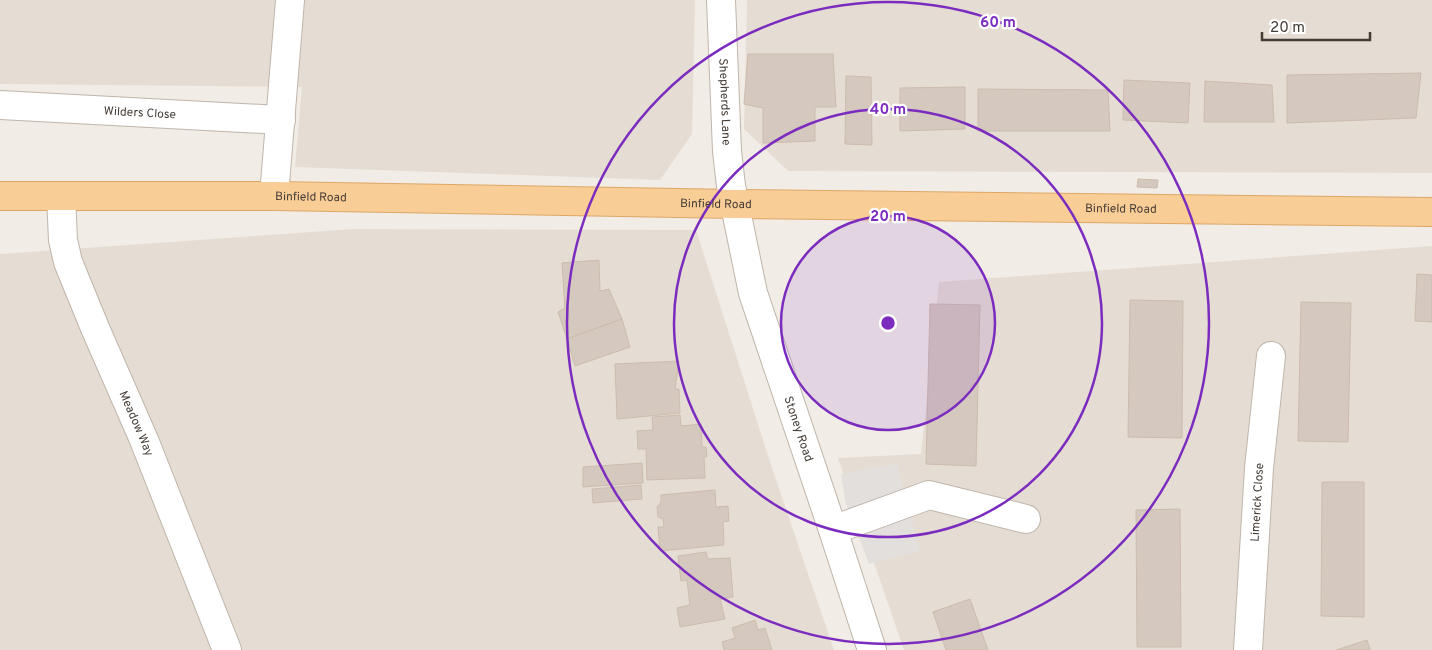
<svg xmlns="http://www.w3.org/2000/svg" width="1432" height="650" viewBox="0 0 1432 650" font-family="Overpass,sans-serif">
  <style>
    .residential { fill: #e5ddd3 }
    .parking { fill: #e2dfdd }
    .building { fill: #d5c8be; stroke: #cdbcae }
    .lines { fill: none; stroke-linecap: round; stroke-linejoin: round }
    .minor-casing { stroke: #bfb5ab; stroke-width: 30 }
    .major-casing { stroke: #dda767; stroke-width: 30 }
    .minor { stroke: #fff; stroke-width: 28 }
    .major { stroke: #f9cd96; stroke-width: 28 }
    .ring { fill: none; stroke: #7b2cbf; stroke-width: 2.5 }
    .labels { text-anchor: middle; stroke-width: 4.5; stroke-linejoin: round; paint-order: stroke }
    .street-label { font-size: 12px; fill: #433b35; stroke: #fff }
    .centre { fill: #7b2cbf; stroke: #fff; stroke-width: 2.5 }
    .ring-label { font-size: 15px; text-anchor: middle; font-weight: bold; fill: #7b2cbf; stroke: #fff; stroke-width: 4.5; stroke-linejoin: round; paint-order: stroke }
  </style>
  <rect width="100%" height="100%" fill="#f1ece5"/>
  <g class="residential">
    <polygon points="0,0 695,0 692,134 660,180 295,167 302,87 0,84"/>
    <polygon points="747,0 1432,0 1432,173 788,171 744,129"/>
    <polygon points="354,229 696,230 772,468 834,650 0,650 0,254"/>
    <polygon points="1432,246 1432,650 904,650 838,458 921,454 939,282"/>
  </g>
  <polygon class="parking" points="897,464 920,551 869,564 845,501 841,474"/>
  <g class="building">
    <polygon points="748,54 833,54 836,107 815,107 815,141 763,143 763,108 744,104"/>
    <polygon points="1421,73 1416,118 1287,123 1287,75"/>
    <polygon points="846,76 871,77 872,145 845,144"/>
    <polygon points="1124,80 1190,83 1188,123 1123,120"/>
    <polygon points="1205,81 1272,85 1274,122 1204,122"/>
    <polygon points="965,87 965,129 900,131 900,88"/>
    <polygon points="978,89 1108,90 1110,131 978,131"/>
    <polygon points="1138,179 1158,180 1157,188 1137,187"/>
    <polygon points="599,260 600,291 609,289 622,319 567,339 558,312 565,308 562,263"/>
    <polygon points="1417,274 1432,275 1432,322 1415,321"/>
    <polygon points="1130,300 1183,301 1182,438 1128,437"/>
    <polygon points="1301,302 1351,303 1348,442 1298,441"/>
    <polygon points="930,304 980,305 976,466 926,464"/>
    <polygon points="622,319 630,347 575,366 567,339"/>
    <polygon points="679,361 675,389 679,389 680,413 617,419 615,364"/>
    <polygon points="680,415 681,426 701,424 702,447 706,447 707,457 704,457 705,478 647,480 646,449 638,449 637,431 653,430 652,417"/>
    <polygon points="642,463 643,483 583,487 583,467"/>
    <polygon points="1322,482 1364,482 1364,617 1321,616"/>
    <polygon points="641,485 642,499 593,503 592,489"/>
    <polygon points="715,490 716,507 728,506 729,521 723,522 724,545 660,551 658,527 664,527 663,519 658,517 657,507 661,502 661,495"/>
    <polygon points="1180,509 1181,647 1137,647 1136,510"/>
    <polygon points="706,552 708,559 730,558 733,597 720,599 725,619 680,627 677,608 690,605 687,580 681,581 678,556"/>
    <polygon points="970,599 988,650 946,650 933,612"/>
    <polygon points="755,620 758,630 765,628 772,650 724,650 722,642 735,638 732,628"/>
    <polygon points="1367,640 1370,650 1336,650"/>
  </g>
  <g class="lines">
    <g class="minor-casing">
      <g id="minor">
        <path id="s1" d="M721,0L727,151L731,186L753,293L833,530L872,650"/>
        <path id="s2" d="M0,105L281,120"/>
        <path id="s3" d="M61,196L63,240L68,262L95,328L144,440L227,650"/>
        <polyline points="274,196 290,0"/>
        <polyline points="833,530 929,495 1026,519"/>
        <path id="s4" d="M1248,650L1259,468L1271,356"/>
      </g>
    </g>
    <g class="major-casing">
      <g id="major">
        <path id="s5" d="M0,196H274L735,204L1432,212"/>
      </g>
    </g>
    <use href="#minor" class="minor"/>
    <use href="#major" class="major"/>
  </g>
  <circle cx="888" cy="323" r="107" fill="#7b2cbf" fill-opacity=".12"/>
  <g class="ring">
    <circle cx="888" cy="323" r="107"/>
    <circle cx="888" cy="323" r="214"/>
    <circle cx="888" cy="323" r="321"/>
  </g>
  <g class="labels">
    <g class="street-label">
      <text dy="4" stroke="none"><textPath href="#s1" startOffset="102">Shepherds Lane</textPath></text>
      <text dy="4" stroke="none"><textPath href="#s2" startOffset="140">Wilders Close</textPath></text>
      <text dy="4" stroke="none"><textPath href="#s5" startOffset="311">Binfield Road</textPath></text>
      <text dy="4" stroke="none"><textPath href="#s5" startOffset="716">Binfield Road</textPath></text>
      <text dy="4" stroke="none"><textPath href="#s5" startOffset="1121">Binfield Road</textPath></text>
      <text dy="4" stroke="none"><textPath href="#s3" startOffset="242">Meadow Way</textPath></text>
      <text dy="4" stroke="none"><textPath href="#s1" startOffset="439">Stoney Road</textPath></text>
      <text dy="4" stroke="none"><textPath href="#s4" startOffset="148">Limerick Close</textPath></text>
    </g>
  </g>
  <circle cx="888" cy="323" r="8" class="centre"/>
  <g class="ring-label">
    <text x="998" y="27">60 m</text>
    <text x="888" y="114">40 m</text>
    <text x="888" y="221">20 m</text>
  </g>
  <path d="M1262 32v8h108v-8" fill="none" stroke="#433b35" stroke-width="2.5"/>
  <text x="1270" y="32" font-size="15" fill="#433b35" stroke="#ffffff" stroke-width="4" paint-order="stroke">20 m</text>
</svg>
